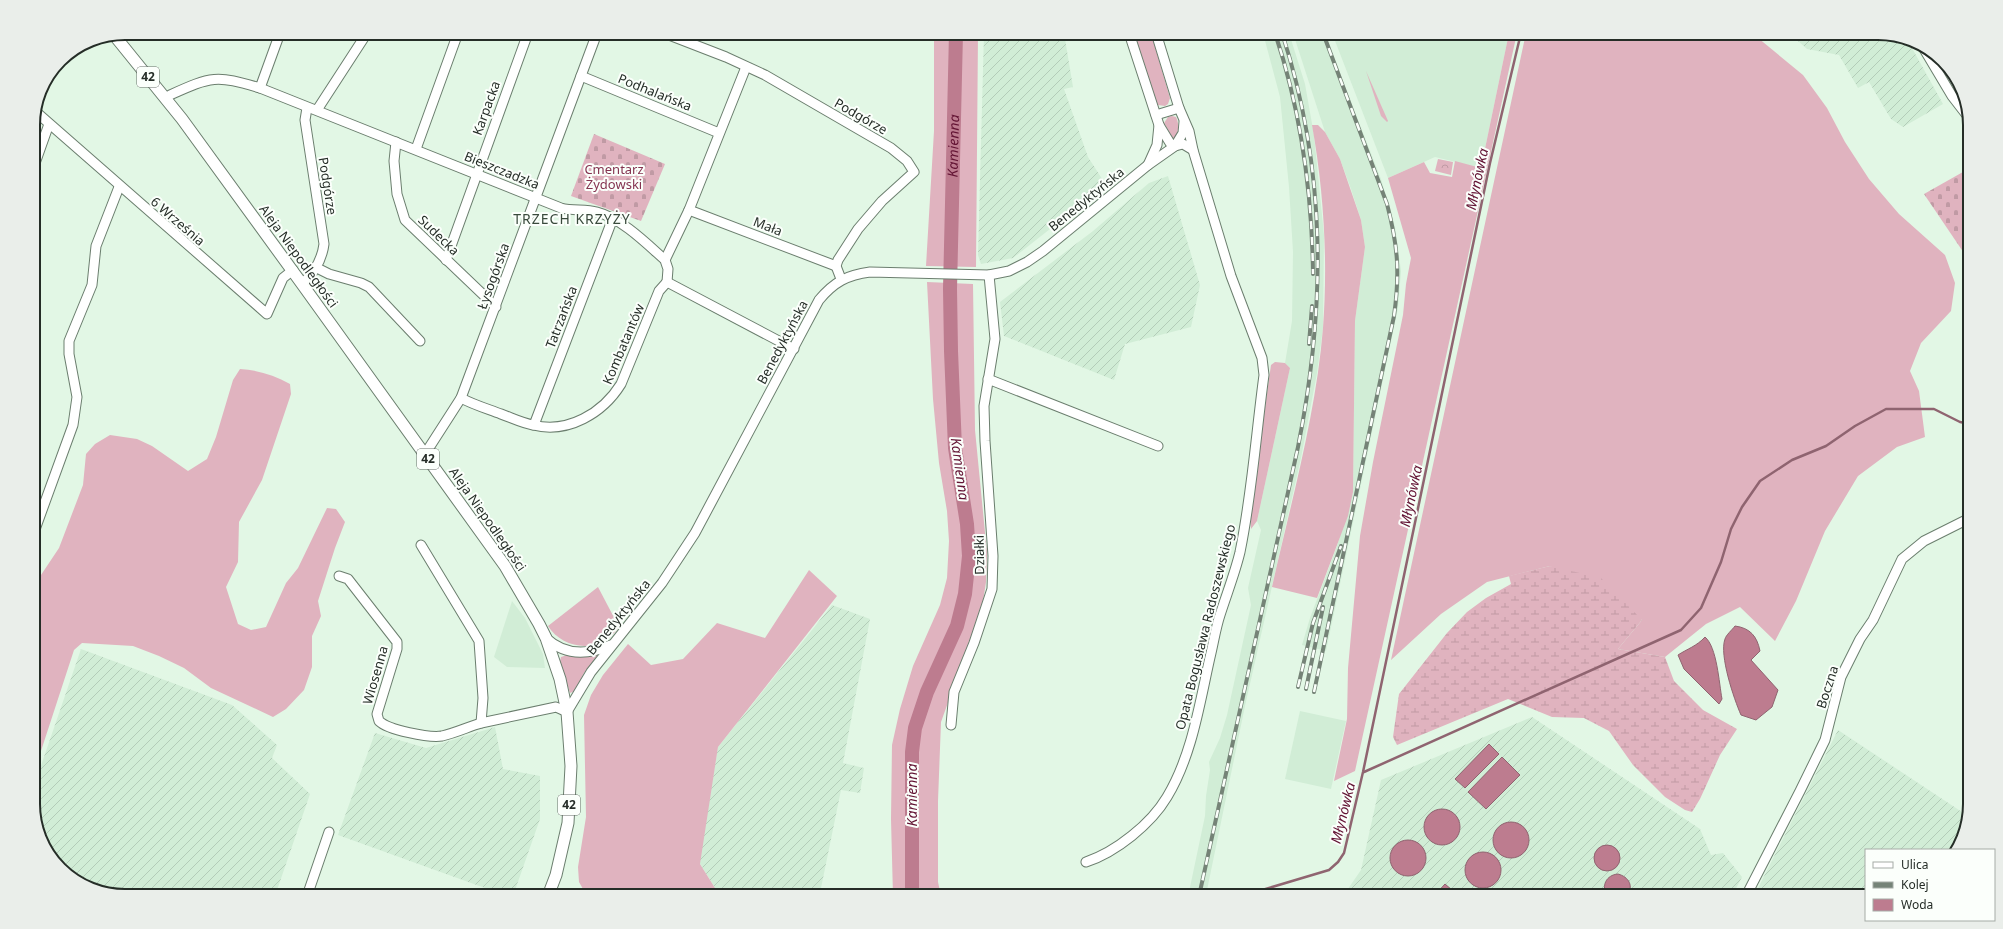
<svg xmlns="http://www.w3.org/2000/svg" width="2003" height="929" viewBox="0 0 2003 929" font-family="'Noto Sans',sans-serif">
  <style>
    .built { fill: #d1edd6 }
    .industrial { fill: url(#industrial-furrows) }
    .grass { fill: #e0b3bf }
    .wetland { fill: url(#wetland-marsh) }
    .cemetery { fill: url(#cemetery-stones) }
    .park { fill: url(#park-crowns) }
    .water { fill: #bd7c8f; stroke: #8f6470 }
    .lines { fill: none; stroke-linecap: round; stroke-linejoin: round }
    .stream { stroke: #8f6470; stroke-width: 2.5 }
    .river { stroke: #bd7c8f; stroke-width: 14 }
    .minor-casing { stroke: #6b7e6e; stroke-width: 11 }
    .major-casing { stroke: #6b7e6e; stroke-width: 13 }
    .minor { stroke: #fff; stroke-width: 9 }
    .major { stroke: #fff; stroke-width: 11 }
    .rail-casing { stroke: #758377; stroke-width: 4 }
    .rail { stroke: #fbfffb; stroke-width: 2.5; stroke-dasharray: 8; stroke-linecap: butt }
    .labels { text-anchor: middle; stroke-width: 4; stroke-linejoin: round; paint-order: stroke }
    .shield { fill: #fbfffb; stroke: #656c67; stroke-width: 1 }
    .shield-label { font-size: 12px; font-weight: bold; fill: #252d27 }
    .street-label { font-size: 13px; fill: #252d27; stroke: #fbfffb }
    .park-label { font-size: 13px; fill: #843350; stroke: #fbfffb }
    .water-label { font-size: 14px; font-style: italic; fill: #621333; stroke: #fbfffb }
    .neighbourhood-label { font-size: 14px; letter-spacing: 1px; fill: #394a3c; stroke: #fbfffb }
    .rim { fill: none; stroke: #252d27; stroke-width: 2 }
  </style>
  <defs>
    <pattern id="industrial-furrows" width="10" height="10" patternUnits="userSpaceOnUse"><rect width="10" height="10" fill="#d1edd6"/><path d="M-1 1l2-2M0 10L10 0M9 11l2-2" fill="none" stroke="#b3ccb8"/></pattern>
    <pattern id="wetland-marsh" width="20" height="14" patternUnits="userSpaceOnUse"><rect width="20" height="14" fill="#e0b3bf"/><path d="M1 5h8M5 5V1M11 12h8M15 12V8" fill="none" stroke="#c09aa4"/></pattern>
    <pattern id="cemetery-stones" width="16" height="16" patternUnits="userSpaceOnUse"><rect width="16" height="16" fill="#e0b3bf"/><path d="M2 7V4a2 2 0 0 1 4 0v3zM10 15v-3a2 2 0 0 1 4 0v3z" fill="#c09aa4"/></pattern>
    <pattern id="park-crowns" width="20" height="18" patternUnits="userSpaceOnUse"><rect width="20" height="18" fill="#e0b3bf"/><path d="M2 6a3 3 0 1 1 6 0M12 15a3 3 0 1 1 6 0" fill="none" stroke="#c09aa4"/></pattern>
  </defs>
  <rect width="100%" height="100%" fill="#e2f7e5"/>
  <g class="built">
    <polygon points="1263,33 1289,33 1305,84 1314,135 1324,235 1323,328 1317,373 1301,458 1245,706 1206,895 1189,892 1205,816 1206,796 1210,770 1209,762 1220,738 1227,715 1251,605 1248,588 1261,530 1257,521 1290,368 1285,363 1292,321 1293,252 1289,187 1280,97"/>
    <polygon points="1293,33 1324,33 1381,179 1395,227 1401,271 1398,308 1326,651 1302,645 1310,618 1337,546 1353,492 1355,321 1365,247 1361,220 1351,189 1340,159 1325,132"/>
    <polygon points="1332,33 1509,33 1481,168 1435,157 1388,178"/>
    <polygon points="512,601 525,618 543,654 545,668 507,667 494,657"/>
    <polygon points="1300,711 1346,721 1331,789 1285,779"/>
  </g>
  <g class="industrial">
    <polygon points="984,33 1064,33 1073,87 1064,89 1088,157 1106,185 1013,258 981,264 978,255"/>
    <polygon points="1789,33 1878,33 1907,39 1943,104 1903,127 1891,119 1869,82 1858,88 1839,55 1807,49"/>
    <polygon points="1168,176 1200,285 1191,327 1125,344 1114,380 1004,336 1000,302 1093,231 1149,183"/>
    <polygon points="832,605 870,619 843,763 864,768 860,793 841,790 820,893 799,896 720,896 699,862 718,747"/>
    <polygon points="81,649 232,705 277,745 272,758 310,794 275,896 125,896 90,889 49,855 33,810 33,789"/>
    <polygon points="1532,717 1700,829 1711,855 1723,853 1742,877 1732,896 1343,896 1361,870 1381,780"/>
    <polygon points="495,727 503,769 540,776 540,819 513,896 507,896 338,835 375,733 426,748"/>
    <polygon points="1838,730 1968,816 1963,839 1954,850 1866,850 1866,896 1754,896"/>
  </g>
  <g class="grass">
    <polygon points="934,33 978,33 976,267 926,266 934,131"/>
    <polygon points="1134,33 1151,33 1170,98 1168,104 1165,106 1158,105 1156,102"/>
    <polygon points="1509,33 1517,33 1355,771 1334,781 1347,719 1348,668 1360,536 1373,462 1403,315 1406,284 1411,258 1388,178 1424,162 1430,173 1452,177 1455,161 1481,168"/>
    <polygon points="1526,33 1752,33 1803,75 1827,108 1845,142 1869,179 1899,214 1945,255 1955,283 1951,311 1921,343 1910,371 1919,391 1925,437 1897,447 1858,476 1825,531 1796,601 1775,641 1740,607 1706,624 1665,657 1618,649 1642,620 1550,566 1487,582 1441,614 1391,660"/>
    <polygon points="1366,71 1388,121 1387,122 1381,116"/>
    <path d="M1172,116L1176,117C1180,125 1178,133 1174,140L1164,123L1168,117Z"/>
    <path d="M1312,125H1318L1325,132L1340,159L1361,220L1365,247L1355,321L1353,492L1348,516L1317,598L1272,587C1291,502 1316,415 1323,328C1328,261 1324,192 1312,125Z"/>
    <polygon points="927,282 973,284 975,430 987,553 986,582 982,608 941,722 938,801 938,882 941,896 893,896 891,819 892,745 900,709 913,666 940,605 947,578 949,541 947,511 939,463 933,399"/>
    <polygon points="1275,362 1285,363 1290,368 1257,521 1251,529 1250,511 1271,365"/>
    <path d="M240,369C258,370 274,375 290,384L291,394L262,480L239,522L238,562L226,587L238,624L251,630L266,627L286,583L298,568L327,508L336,509L345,522L335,548L318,601L321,616L312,636V667L304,690L286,709L273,717L211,688L184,668L159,656L133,646L82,643L74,650L40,754L33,762V587L59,548L83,485L86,454L95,444L110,435L137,439L152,446L188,471L207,459L216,437L233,380Z"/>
    <polygon points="809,570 837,596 718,747 700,864 720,896 587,896 579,882 578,867 586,817 584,715 591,695 603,675 628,644 651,665 683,659 717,623 765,638"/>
    <path d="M598,587L619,627C615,632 611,637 606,640C586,652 560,645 548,626Z"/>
    <polygon points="599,654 584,673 575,691 570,693 560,661 561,657 567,655 583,657"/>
  </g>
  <polygon class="wetland" points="1550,566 1601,578 1642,620 1618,649 1665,657 1674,681 1703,710 1737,729 1720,755 1700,799 1692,812 1685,810 1665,797 1633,765 1609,731 1584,718 1552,717 1508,699 1397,745 1393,737 1399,694 1447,633 1467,612 1486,598 1511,584 1509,576"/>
  <g class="cemetery">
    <polygon points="594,134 665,164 641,221 571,196"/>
    <polygon points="1970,168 1970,262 1924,194"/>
  </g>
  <polygon class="park" points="1438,159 1453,162 1451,175 1435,171"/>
  <g class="water">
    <path d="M1735,626C1750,628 1757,636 1760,651L1751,660L1778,690L1772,707L1756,720L1741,715C1734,699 1719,655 1725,639C1726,635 1732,630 1735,626Z"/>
    <path d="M1705,637C1717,647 1719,683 1722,699L1719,704L1684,669L1678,655C1687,649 1697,646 1705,637Z"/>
    <polygon points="1489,744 1499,754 1465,788 1455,779"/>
    <polygon points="1502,757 1520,775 1486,809 1468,792"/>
    <circle cx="1442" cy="827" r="18"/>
    <circle cx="1511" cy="840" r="18"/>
    <circle cx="1408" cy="858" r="18"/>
    <circle cx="1607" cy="858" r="13"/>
    <circle cx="1483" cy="870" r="18"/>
    <path d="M1618,874C1629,877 1634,886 1627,896H1607C1601,886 1606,875 1618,874Z"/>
    <polygon points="1445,884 1459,896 1434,896"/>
  </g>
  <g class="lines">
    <g class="stream">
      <polyline points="1364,772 1681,630 1701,608 1721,562 1731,529 1742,507 1760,481 1792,460 1826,446 1855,426 1886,409 1934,409 1960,422 1970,424"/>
      <polyline points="1242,896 1329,870 1338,862 1344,853 1363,772 1490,163 1521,33"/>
    </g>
    <path class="river" id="s1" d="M912,896V752L915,728L927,692L957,626L965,594L969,556L967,524L955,448L951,351L950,289L956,33"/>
    <g class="minor-casing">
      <g id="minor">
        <polyline points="664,33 726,57 765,75 891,148 907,161 914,172 882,201 858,229 838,260 836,266 841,279"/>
        <polyline points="1129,33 1159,125 1157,145 1148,165"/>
        <polyline points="1924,49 1952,96 1969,118"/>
        <polyline points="581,76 719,133"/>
        <polyline points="260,88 280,33"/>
        <path d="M166,99L170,95C212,76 216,75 260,88L561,208C573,211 585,209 597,212C621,218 647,244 665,260L668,269L667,282"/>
        <polyline points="317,110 367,33"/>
        <polyline points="35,111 267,314 283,278 293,270"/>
        <polyline points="1156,115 1179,108"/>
        <polyline points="1159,125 1170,143 1175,146 1183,144 1193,150"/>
        <polyline points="396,142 394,161 397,194 405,220 496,307"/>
        <polyline points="416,149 458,33"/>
        <polyline points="33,169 49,124"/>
        <polyline points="689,210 836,266"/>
        <polyline points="446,260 528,33"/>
        <polyline points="665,260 689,210 746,67"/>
        <polyline points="317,268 329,274 361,283 369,287 420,341"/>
        <polyline points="667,282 794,349"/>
        <path d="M302,284C314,273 322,260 324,244L305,120L307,108"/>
        <polyline points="988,379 1158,446"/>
        <path d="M461,398C474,405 488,409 501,414C512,418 522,423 533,425C568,434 603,413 621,384L659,291L667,282"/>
        <polyline points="534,425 613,218"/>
        <polyline points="425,454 461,398 597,33"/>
        <polyline points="33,535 73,425 77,397 69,354 69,341 92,285 96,246 119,187"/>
        <path d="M421,545L479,641L483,698L481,723L556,707L567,712L591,672L662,583L695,533L819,300C834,282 847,275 870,272L989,275L1009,271L1027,262L1043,251L1148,165L1175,146L1183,133L1184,122"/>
        <path d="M339,576L348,579L397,642V649L377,714L379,721C388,730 429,738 442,736C455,733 468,727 481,723"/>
        <path d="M546,638C565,656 588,655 611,645"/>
        <polyline points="951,725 954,692 974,643 992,589 993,556 985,441 984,406 995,339 989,275"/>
        <path d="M1086,862C1116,852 1151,824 1167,797C1193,754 1200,700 1211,653C1214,640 1216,627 1220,615C1227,593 1235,573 1240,552C1252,494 1256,434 1264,375L1262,358L1231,276L1193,150L1189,131L1179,108L1156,33"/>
        <polyline points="307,896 329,832"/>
        <polyline points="1746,896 1800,791 1825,740 1841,677 1860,639 1873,620 1902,559 1924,541 1970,518"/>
      </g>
    </g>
    <g class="major-casing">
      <polyline id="major" points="114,35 182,119 302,284 505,566 539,624 546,638 560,679 567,712 571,766 568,823 556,875 548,896"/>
    </g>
    <use href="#minor" class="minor"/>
    <use href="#major" class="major"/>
    <g class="rail-casing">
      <g id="rail">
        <path d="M1275,33C1301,111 1312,192 1313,274"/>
        <polyline points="1309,344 1312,306"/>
        <polyline points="1298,687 1313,623 1341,546"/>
        <polyline points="1306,689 1323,607"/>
        <path d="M1314,692L1394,316C1400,273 1398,246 1387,204L1323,33"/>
        <path d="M1199,896L1298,447C1326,306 1327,171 1282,33"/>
      </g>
    </g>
    <use href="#rail" class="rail"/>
  </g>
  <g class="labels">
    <g class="shield">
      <rect x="137" y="67" width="22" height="20" rx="3"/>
      <rect x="417" y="449" width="22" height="20" rx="3"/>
      <rect x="558" y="795" width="22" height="20" rx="3"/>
    </g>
    <g class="shield-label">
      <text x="148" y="81">42</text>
      <text x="428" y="463">42</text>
      <text x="569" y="809">42</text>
    </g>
    <g class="street-label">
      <text transform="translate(655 92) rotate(22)" y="5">Podhalańska</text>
      <text transform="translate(486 108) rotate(-70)" y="5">Karpacka</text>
      <text transform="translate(861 116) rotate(30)" y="5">Podgórze</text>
      <text transform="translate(502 170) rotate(22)" y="5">Bieszczadzka</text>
      <text transform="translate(328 186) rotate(81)" y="5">Podgórze</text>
      <text transform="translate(1086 199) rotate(-39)" y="5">Benedyktyńska</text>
      <text transform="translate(178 221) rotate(41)" y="5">6 Września</text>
      <text transform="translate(768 226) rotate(21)" y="5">Mała</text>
      <text transform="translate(439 235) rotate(44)" y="5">Sudecka</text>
      <text transform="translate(299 256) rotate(54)" y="5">Aleja Niepodległości</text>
      <text transform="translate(493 276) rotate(-70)" y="5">Łysogórska</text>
      <text transform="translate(561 317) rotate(-69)" y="5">Tatrzańska</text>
      <text transform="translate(782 342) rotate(-62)" y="5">Benedyktyńska</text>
      <text transform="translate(623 344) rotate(-67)" y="5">Kombatantów</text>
      <text transform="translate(488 519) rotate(55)" y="5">Aleja Niepodległości</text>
      <text transform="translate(979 555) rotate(-91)" y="5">Działki</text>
      <text transform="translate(618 617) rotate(-51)" y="5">Benedyktyńska</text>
      <text transform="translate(1205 627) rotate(-76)" y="5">Opata Bogusława Radoszewskiego</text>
      <text transform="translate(375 675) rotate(-74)" y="5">Wiosenna</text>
      <text transform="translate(1827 687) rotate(-72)" y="5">Boczna</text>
    </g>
    <g class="park-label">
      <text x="614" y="174">Cmentarz<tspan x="614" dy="15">Żydowski</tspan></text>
    </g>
    <g class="water-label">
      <text dy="5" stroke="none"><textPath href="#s1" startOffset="761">Kamienna</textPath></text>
      <text transform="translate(1477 179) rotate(-78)" y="5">Młynówka</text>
      <text transform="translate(960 469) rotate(82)" y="5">Kamienna</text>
      <text transform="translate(1411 496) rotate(-78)" y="5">Młynówka</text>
      <text transform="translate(912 795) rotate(-90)" y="5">Kamienna</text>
      <text transform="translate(1343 813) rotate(-76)" y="5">Młynówka</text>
    </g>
    <g class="neighbourhood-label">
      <text x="572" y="224">TRZECH KRZYŻY</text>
    </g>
  </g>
  <path d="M0 0H2003V929H0ZM125 40H1878A85 85 0 0 1 1963 125V804A85 85 0 0 1 1878 889H125A85 85 0 0 1 40 804V125A85 85 0 0 1 125 40Z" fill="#eaeeea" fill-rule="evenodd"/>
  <path class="rim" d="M125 40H1878A85 85 0 0 1 1963 125V804A85 85 0 0 1 1878 889H125A85 85 0 0 1 40 804V125A85 85 0 0 1 125 40Z"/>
  <rect x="1865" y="849" width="130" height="72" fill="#fbfffb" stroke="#a5aba6"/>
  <rect x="1873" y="862" width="20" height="6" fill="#ffffff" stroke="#a5aba6"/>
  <text x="1901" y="869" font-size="12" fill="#252d27">Ulica</text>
  <rect x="1873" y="882" width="20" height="6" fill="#758377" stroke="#a5aba6"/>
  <text x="1901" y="889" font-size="12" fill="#252d27">Kolej</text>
  <rect x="1873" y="899" width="20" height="12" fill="#bd7c8f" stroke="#a5aba6"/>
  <text x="1901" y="909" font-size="12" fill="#252d27">Woda</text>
</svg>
